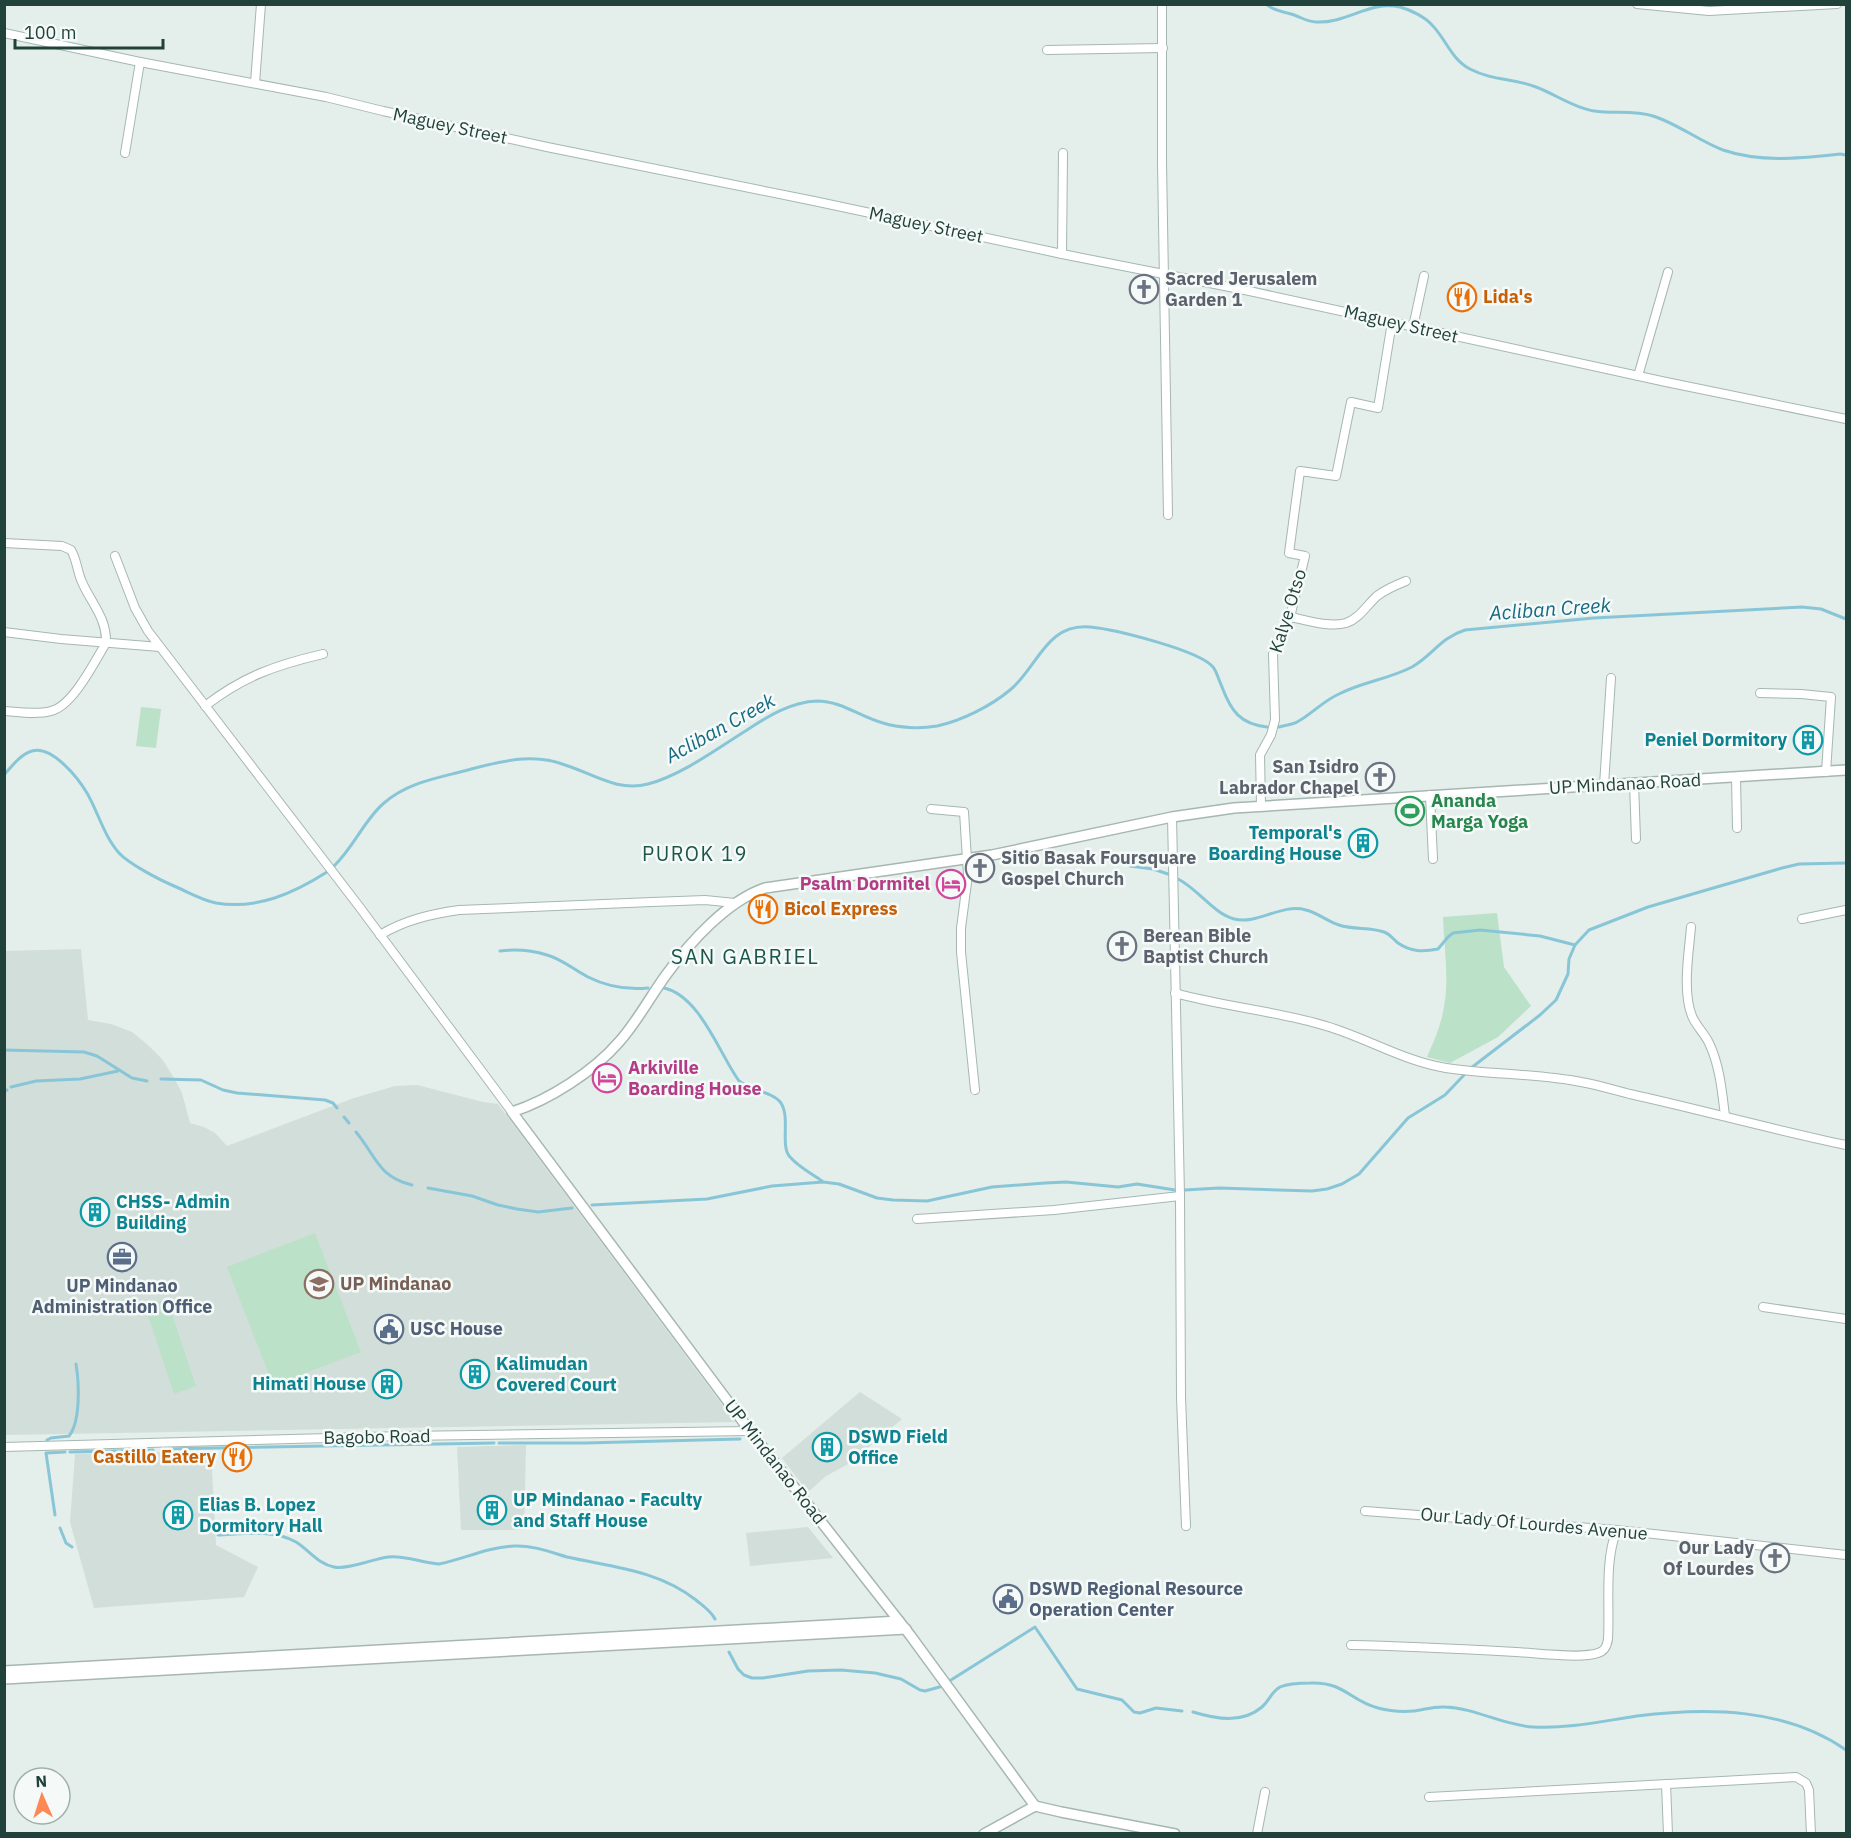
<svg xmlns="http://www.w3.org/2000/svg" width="1851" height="1838" viewBox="0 0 1851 1838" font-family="'IBM Plex Sans',sans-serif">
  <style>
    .built { fill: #d2ded9 }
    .green { fill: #bbe1c8 }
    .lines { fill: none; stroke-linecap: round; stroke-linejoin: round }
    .stream { stroke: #88c6d7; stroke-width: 3 }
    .minor-casing { stroke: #a6b7b2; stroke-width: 10 }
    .tertiary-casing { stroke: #a6b7b2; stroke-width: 12 }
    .minor { stroke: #fff; stroke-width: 8 }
    .tertiary { stroke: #fff; stroke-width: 9 }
    .labels { text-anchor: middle; stroke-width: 5; stroke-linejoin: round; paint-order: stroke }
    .street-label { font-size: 18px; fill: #21423b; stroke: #f5faf8 }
    .worship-label { font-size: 18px; font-weight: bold; fill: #5b616d; stroke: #f5faf8; text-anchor: start }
    .food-label { font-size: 18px; font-weight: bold; fill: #c56008; stroke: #f5faf8; text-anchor: start }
    .culture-label { font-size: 18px; font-weight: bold; fill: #0d838f; stroke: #f5faf8; text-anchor: start }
    .leisure-label { font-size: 18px; font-weight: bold; fill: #27864d; stroke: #f5faf8; text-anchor: start }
    .hotel-label { font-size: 18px; font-weight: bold; fill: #b23c85; stroke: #f5faf8; text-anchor: end }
    .education-label { font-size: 18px; font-weight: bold; fill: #785e54; stroke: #f5faf8; text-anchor: start }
    .service-label { font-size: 18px; font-weight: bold; fill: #4e5e75; stroke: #f5faf8; text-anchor: start }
    .water-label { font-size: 20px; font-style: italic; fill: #166a83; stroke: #f5faf8 }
    .neighbourhood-label { font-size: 20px; letter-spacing: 1.5px; fill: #1b564b; stroke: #f5faf8 }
    .quarter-label { font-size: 21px; letter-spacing: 1.5px; fill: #1b564b; stroke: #f5faf8 }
  </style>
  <rect width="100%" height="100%" fill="#e4eeea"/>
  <g class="built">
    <polygon points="81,949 88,1020 111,1024 132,1032 148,1045 162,1059 174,1078 182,1093 190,1123 204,1127 215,1133 227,1146 354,1098 395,1086 417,1085 483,1102 498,1104 735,1422 5,1435 4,951"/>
    <polygon points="860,1392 902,1419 850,1463 826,1476 808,1492 782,1458"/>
    <polygon points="526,1445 524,1530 461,1530 457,1447"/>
    <polygon points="211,1451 216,1545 258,1567 244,1597 94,1608 70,1522 75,1454"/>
    <polygon points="808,1527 833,1558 750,1566 746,1533"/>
  </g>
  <g class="green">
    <polygon points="141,707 161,709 156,748 136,746"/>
    <path d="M1497,913L1504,967L1531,1006L1498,1037L1450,1063L1427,1057C1433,1043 1440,1028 1443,1012C1450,982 1444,948 1443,917Z"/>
    <polygon points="315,1233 361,1352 273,1385 227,1267"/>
    <polygon points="167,1299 196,1386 174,1394 145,1306"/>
  </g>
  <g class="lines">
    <g class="stream">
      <path d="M1266,4C1273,11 1282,11 1291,14C1299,16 1307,22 1316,22C1346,24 1370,0 1400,7C1411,10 1425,17 1432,25C1446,39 1451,59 1470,69C1493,81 1514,78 1536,87C1555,94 1574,108 1594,111C1614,114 1634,110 1653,116C1678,124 1699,141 1723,150C1761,163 1802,158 1840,154L1846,155"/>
      <path d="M1279,727C1285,725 1292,725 1297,722C1312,714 1323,701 1339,694C1362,682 1389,679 1412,667C1433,655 1440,638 1465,630L1594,618L1802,607L1821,609L1846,619"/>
      <path d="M4,775C12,766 21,754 32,751C52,745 78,778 87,793C98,812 104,836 119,853C129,864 160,880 174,886C188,892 201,900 216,903C257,910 294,893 327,872"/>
      <path d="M334,866C354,847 364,820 384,803C407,783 437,778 464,771C483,766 503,760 523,759C537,758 552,760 565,765C594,774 617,792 648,784C682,775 718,748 747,730C768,716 791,702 817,701C842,701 860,717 883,723C899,728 920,729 937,726C961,721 991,706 1010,690C1038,667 1046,623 1090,627C1113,629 1199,650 1213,667C1217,672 1219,681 1222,687C1231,711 1240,724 1267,727"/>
      <polyline points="1130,866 1153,869 1168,874"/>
      <path d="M1178,879C1198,889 1213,913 1234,919C1258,925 1281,903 1306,910C1318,913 1327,921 1339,925C1354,930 1370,927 1384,932C1390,934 1394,940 1398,943C1411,952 1423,952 1438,949L1448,937L1453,933L1480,930L1540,936L1575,945"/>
      <path d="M500,951C516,949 531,950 547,955C562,959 574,970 588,977C606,986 628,990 648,988"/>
      <path d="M664,988C700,996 719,1053 739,1081C750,1090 773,1092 781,1103C791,1119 779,1147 791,1158C799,1167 812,1174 822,1181"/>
      <polyline points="4,1050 84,1052 97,1056 132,1078 147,1081"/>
      <polyline points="1471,1068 1540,1015 1556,1000 1568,974 1569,959 1575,945 1589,930 1648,907 1782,868 1799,864 1846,863"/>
      <polyline points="161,1079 201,1080 223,1090 237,1093 325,1100 333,1103 337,1108"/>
      <polyline points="11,1087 36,1081 80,1079 118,1071"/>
      <polyline points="4,1091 7,1090"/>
      <polyline points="344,1117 349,1123"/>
      <path d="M356,1132C376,1156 378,1177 412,1185"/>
      <polyline points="428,1188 472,1196 498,1205 517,1209 538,1212 572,1208"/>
      <polyline points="1185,1190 1219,1188 1312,1191 1327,1189 1342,1184 1359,1174 1408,1118 1445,1095 1464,1075"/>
      <polyline points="592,1205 707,1199 772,1186 823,1182 839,1184 877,1198 893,1200 927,1201 992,1187 1045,1183 1066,1182 1118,1187 1137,1184 1175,1190"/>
      <path d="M47,1440L51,1438L69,1436C81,1421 79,1382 76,1364"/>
      <polyline points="499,1443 585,1443 740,1439"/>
      <polyline points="163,1449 494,1443"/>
      <polyline points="70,1452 153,1450"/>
      <polyline points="55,1515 46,1453 65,1452"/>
      <polyline points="60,1528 66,1543 72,1547"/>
      <path d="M218,1535C243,1534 273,1529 296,1542C309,1550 318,1564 334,1567C347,1570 373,1559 388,1557C406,1555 421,1563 439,1564C464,1559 488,1547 514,1546C532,1545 550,1552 567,1557C612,1567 658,1570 696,1600C703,1606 711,1611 715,1619"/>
      <polyline points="729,1652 738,1669 744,1675 752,1678 763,1678 808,1671 841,1670 875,1673 901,1679 920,1690 925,1691 943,1686"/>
      <polyline points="951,1680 1035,1627 1077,1689 1122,1700 1134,1712 1140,1713 1156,1708 1182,1711"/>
      <path d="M1193,1712C1216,1719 1242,1724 1262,1707C1270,1700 1271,1692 1280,1687C1289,1683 1301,1683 1311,1683C1345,1682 1350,1701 1378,1708C1389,1711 1402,1712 1414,1711C1424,1710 1434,1706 1445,1707C1475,1708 1502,1725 1533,1727C1568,1729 1603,1721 1637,1716C1708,1707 1786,1708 1846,1750"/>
    </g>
    <g class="minor-casing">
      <g id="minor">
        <polyline points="1162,4 1162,163 1168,515"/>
        <polyline points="1637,4 1709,11 1837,4"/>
        <polyline points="4,33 140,62 326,97 383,111 547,147 814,201 1062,254 1240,289 1666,382 1846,419"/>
        <polyline points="1047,50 1163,48"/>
        <polyline points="255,83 261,4"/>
        <polyline points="125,153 140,62"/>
        <polyline points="1062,254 1063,153"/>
        <polyline points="1413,327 1424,276"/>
        <polyline points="1638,376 1668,272"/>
        <path d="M4,543L62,546L71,550C77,560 77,571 82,582C91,603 107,618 106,643C95,661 73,706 51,711C37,715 19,712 4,711"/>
        <polyline points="115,556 135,608 148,631 358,905 512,1112"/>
        <path d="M1290,617C1307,620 1329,628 1346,623C1360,618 1366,606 1377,596C1386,589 1396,585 1406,581"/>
        <polyline points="4,632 61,639 160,647"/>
        <polyline points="1760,693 1801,694 1831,697 1826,772"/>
        <path d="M205,706C244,676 276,665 323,654"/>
        <polyline points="1736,777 1737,828"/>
        <polyline points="1634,783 1636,839"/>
        <polyline points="1604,785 1611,678"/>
        <polyline points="1430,795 1433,859"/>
        <polyline points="1261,805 1260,755 1271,735 1275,720 1273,654 1290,617 1305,556 1289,553 1300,471 1336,476 1351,402 1378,408 1392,322"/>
        <polyline points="931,809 964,812 968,875 961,928 961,952 975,1090"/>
        <polyline points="1172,817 1180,1196 1181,1397 1186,1526"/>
        <polyline points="1802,919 1846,910"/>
        <path d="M1691,927C1689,952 1682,991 1692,1016C1696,1026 1705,1034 1709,1043C1720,1066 1722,1092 1725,1116"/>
        <path d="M380,935C405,920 431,914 459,910L652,902L705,900L735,903"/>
        <path d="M1175,993C1225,1007 1277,1011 1326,1026C1367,1038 1403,1061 1446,1068C1491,1075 1537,1073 1581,1082C1598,1085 1614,1090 1630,1094C1702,1110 1774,1130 1846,1145"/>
        <polyline points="917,1219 1054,1210 1180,1196"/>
        <polyline points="1763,1307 1846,1319"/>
        <polyline points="4,1447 403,1436 750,1431"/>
        <polyline points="1365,1511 1617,1530 1846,1555"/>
        <path d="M1351,1645C1406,1646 1461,1649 1516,1652C1536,1653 1581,1659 1598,1653C1605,1651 1607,1646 1608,1639C1610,1607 1604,1559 1617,1530"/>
        <polyline points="1666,1784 1668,1834"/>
        <polyline points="1429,1797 1796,1777 1806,1783 1809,1790 1811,1834"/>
        <polyline points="1257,1834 1265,1792"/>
      </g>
    </g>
    <g class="tertiary-casing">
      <g id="tertiary">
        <polyline points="4,1671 899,1621"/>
        <polyline points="4,1679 906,1629"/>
        <path d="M1035,1806L910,1635L750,1431L512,1112C549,1100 593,1072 619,1042C637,1022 650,997 666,975C690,942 727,901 765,888L992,855L1172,817L1234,808L1846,770"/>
        <polyline points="1035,1806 1061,1812 1175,1834"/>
        <polyline points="984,1834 1035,1806"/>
      </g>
    </g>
    <use href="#minor" class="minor"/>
    <use href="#tertiary" class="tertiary"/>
  </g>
  <defs>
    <g id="church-ring" transform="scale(1.5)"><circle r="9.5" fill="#f5faf8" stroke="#6b7280" stroke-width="1.5"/><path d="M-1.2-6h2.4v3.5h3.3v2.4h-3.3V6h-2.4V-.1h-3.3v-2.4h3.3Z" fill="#6b7280"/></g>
    <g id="restaurant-ring" transform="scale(1.5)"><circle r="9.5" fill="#f5faf8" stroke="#e8710a" stroke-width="1.5"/><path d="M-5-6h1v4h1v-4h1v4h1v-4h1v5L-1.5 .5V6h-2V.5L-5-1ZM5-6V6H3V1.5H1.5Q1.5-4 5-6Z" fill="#e8710a"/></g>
    <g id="building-ring" transform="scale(1.5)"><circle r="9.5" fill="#f5faf8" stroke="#0f9aa8" stroke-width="1.5"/><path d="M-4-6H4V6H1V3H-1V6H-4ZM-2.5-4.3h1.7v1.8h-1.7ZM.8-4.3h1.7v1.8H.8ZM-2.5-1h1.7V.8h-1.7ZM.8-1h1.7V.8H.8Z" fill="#0f9aa8"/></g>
    <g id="stadium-ring" transform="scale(1.5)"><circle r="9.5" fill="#f5faf8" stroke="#2e9e5b" stroke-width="1.5"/><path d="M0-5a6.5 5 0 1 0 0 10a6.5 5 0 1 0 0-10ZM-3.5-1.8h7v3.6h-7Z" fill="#2e9e5b"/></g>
    <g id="hotel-ring" transform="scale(1.5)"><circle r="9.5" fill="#f5faf8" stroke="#d1479c" stroke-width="1.5"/><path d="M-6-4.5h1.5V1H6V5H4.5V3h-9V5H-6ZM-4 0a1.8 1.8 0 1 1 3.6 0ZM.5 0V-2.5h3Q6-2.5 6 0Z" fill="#d1479c"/></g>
    <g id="office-ring" transform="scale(1.5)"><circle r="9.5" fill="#f5faf8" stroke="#5c6f8a" stroke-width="1.5"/><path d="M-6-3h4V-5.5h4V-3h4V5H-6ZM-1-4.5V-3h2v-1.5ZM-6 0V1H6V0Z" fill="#5c6f8a"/></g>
    <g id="university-ring" transform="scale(1.5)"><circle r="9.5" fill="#f5faf8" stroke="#8d6e63" stroke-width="1.5"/><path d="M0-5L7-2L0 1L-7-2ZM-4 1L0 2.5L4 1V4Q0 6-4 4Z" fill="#8d6e63"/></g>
    <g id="civic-ring" transform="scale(1.5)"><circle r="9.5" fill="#f5faf8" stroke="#5c6f8a" stroke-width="1.5"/><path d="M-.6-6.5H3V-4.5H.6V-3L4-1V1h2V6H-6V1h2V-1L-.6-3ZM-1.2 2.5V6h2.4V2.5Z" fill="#5c6f8a"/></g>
  </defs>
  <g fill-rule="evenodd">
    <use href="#church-ring" x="1144" y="289"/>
    <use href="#restaurant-ring" x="1462" y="297"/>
    <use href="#building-ring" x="1808" y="740"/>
    <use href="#church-ring" x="1380" y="777"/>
    <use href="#stadium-ring" x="1410" y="811"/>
    <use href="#building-ring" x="1363" y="843"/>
    <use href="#church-ring" x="980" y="868"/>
    <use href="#hotel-ring" x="951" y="884"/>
    <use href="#restaurant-ring" x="763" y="909"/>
    <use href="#church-ring" x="1122" y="946"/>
    <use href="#hotel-ring" x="607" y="1078"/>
    <use href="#building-ring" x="95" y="1212"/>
    <use href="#office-ring" x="122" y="1257"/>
    <use href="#university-ring" x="319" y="1284"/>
    <use href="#civic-ring" x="389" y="1329"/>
    <use href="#building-ring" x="475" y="1374"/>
    <use href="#building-ring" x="387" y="1384"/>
    <use href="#building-ring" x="827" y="1447"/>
    <use href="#restaurant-ring" x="237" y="1457"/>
    <use href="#building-ring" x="492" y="1510"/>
    <use href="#building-ring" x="178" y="1515"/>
    <use href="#church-ring" x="1775" y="1558"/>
    <use href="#civic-ring" x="1008" y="1599"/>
  </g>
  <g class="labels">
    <g class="street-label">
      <text transform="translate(450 126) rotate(12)" y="6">Maguey Street</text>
      <text transform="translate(926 225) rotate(12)" y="6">Maguey Street</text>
      <text transform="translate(1401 324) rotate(13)" y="6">Maguey Street</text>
      <text transform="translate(1288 611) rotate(-73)" y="6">Kalye Otso</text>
      <text transform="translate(1625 784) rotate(-3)" y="6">UP Mindanao Road</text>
      <text transform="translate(377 1437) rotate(-1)" y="6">Bagobo Road</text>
      <text transform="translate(775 1462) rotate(52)" y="6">UP Mindanao Road</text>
      <text transform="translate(1534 1524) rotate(5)" y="6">Our Lady Of Lourdes Avenue</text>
    </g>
    <g class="worship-label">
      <text x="1165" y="285">Sacred Jerusalem<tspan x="1165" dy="21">Garden 1</tspan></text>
      <text x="1359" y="773" text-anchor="end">San Isidro<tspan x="1359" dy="21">Labrador Chapel</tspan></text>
      <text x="1001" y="864">Sitio Basak Foursquare<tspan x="1001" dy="21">Gospel Church</tspan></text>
      <text x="1143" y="942">Berean Bible<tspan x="1143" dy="21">Baptist Church</tspan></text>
      <text x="1754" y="1554" text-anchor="end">Our Lady<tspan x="1754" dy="21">Of Lourdes</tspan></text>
    </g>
    <g class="food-label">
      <text x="1483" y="303">Lida's</text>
      <text x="784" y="915">Bicol Express</text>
      <text x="216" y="1463" text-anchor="end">Castillo Eatery</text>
    </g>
    <g class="culture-label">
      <text x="1787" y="746" text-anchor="end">Peniel Dormitory</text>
      <text x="1342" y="839" text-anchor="end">Temporal's<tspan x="1342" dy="21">Boarding House</tspan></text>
      <text x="116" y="1208">CHSS- Admin<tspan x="116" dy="21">Building</tspan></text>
      <text x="496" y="1370">Kalimudan<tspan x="496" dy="21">Covered Court</tspan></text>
      <text x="366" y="1390" text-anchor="end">Himati House</text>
      <text x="848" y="1443">DSWD Field<tspan x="848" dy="21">Office</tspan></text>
      <text x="513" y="1506">UP Mindanao - Faculty<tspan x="513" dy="21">and Staff House</tspan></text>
      <text x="199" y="1511">Elias B. Lopez<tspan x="199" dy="21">Dormitory Hall</tspan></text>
    </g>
    <g class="leisure-label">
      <text x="1431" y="807">Ananda<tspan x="1431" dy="21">Marga Yoga</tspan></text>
    </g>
    <g class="hotel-label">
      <text x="930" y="890">Psalm Dormitel</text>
      <text x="628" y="1074" text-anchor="start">Arkiville<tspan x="628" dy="21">Boarding House</tspan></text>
    </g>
    <g class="education-label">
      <text x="340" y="1290">UP Mindanao</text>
    </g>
    <g class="service-label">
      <text x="122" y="1292" text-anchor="middle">UP Mindanao<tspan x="122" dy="21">Administration Office</tspan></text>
      <text x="410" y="1335">USC House</text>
      <text x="1029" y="1595">DSWD Regional Resource<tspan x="1029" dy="21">Operation Center</tspan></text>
    </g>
    <g class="water-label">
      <text transform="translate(1550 609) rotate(-4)" y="7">Acliban Creek</text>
      <text transform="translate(720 728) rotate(-29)" y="7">Acliban Creek</text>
    </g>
    <g class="neighbourhood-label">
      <text x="695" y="861">PUROK 19</text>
    </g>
    <g class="quarter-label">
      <text x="745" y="964">SAN GABRIEL</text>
    </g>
  </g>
  <rect width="1851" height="1838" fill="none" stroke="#21423b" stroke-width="12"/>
  <g transform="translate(42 1796) rotate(357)"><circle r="28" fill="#f5faf8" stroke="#a0b0ac" stroke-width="1.5"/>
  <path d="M0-4.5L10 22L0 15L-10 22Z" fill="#fd8853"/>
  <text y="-9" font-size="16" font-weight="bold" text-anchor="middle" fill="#21423b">N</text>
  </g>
  <path d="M15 39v9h148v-9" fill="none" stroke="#21423b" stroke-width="3"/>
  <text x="24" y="39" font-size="18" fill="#21423b" stroke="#f5faf8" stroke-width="4.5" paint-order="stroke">100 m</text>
</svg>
